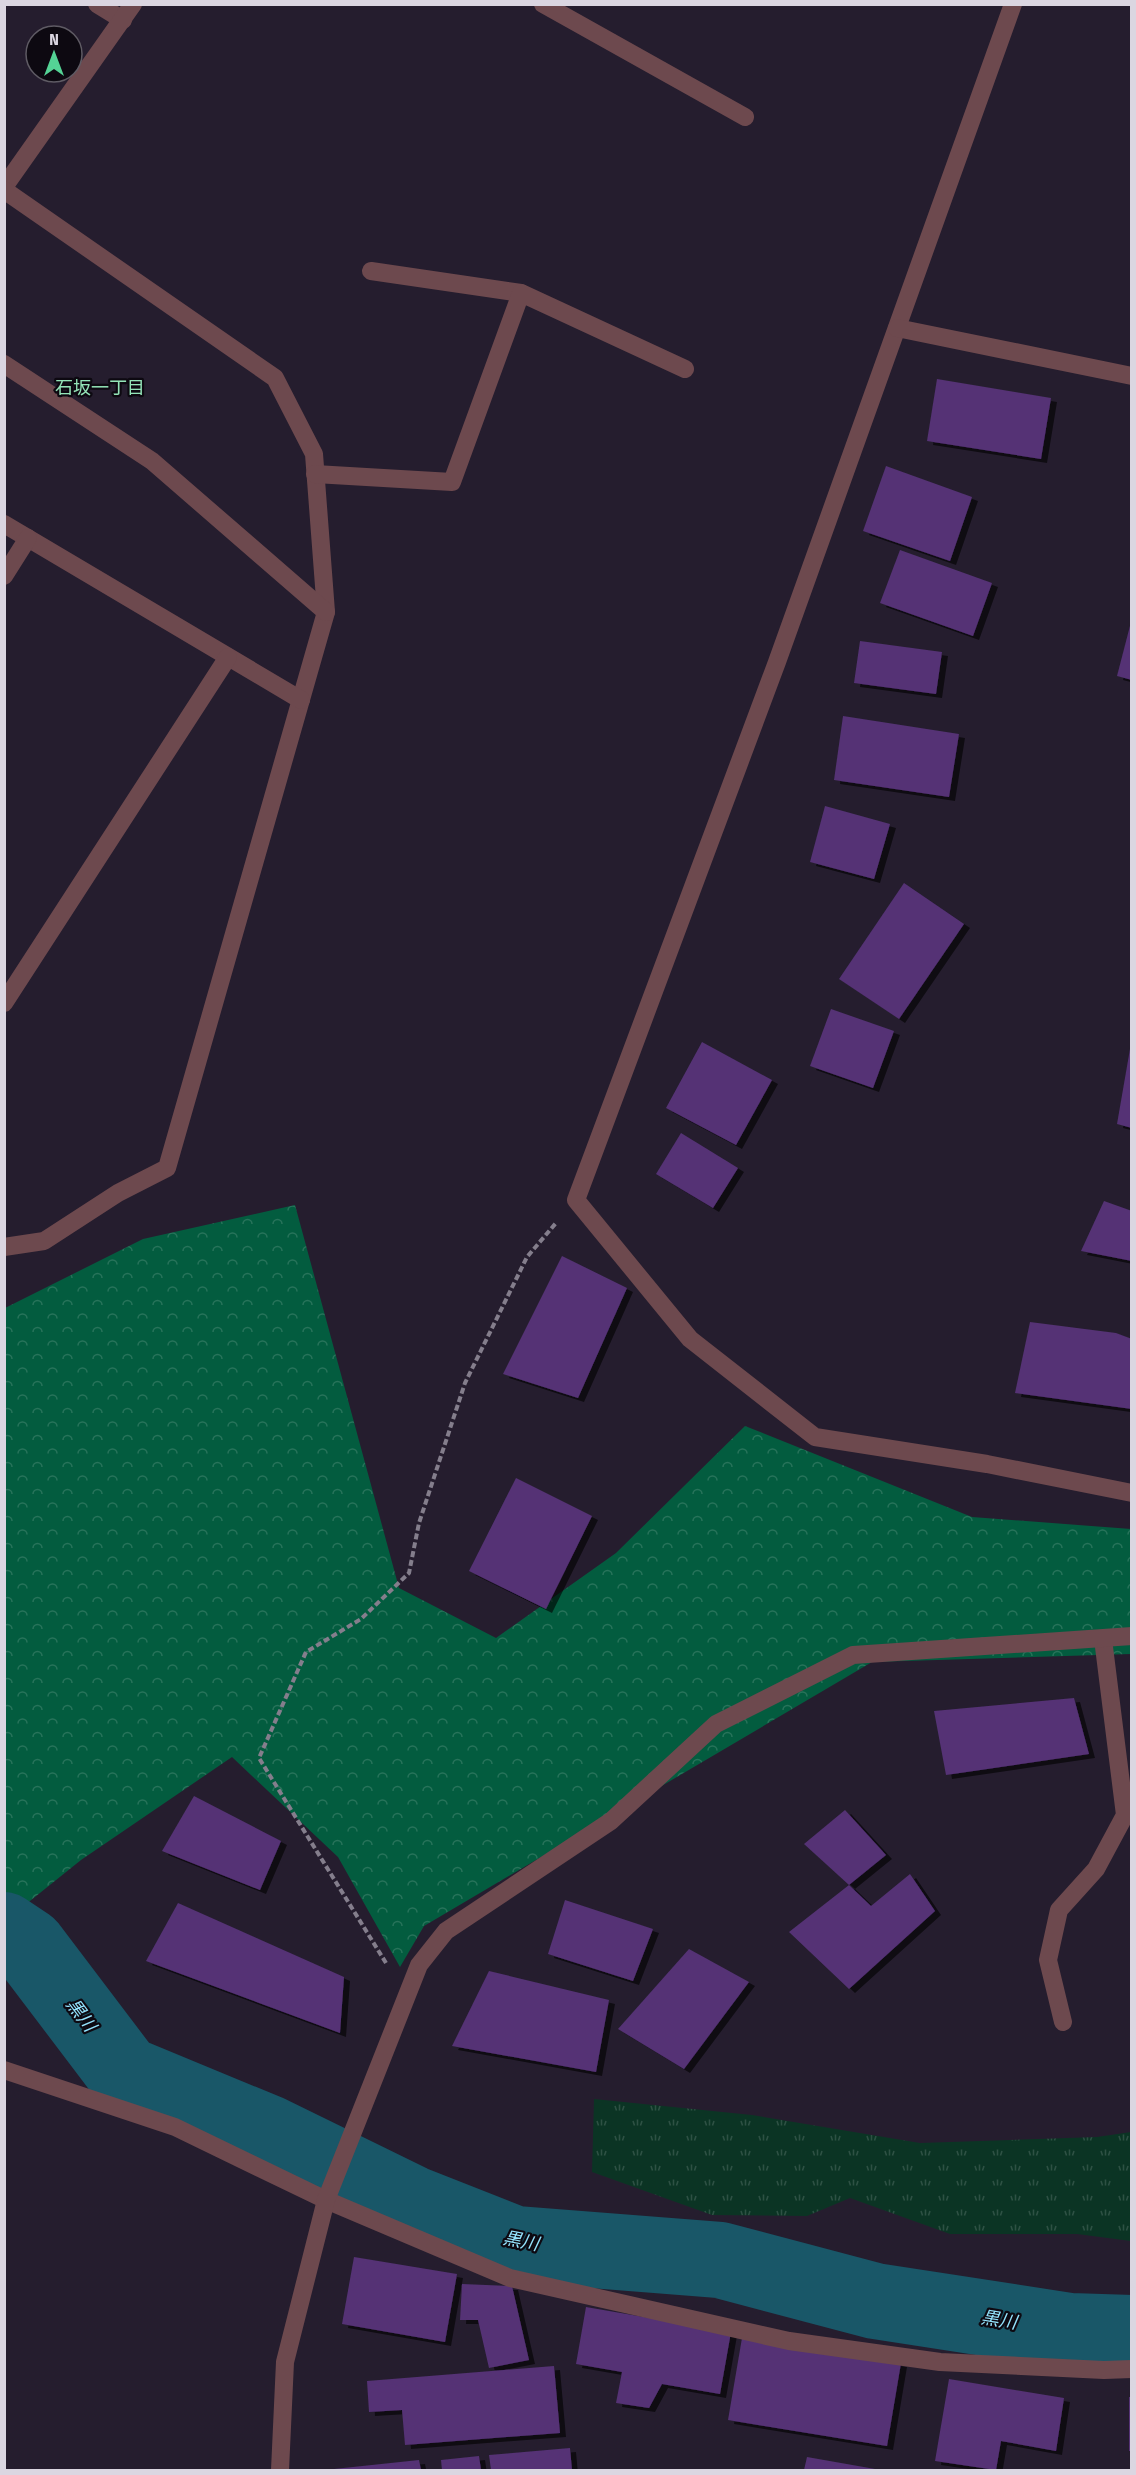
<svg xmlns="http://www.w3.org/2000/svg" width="1136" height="2475" viewBox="0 0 1136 2475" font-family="'Fira Sans Condensed','Noto Sans JP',sans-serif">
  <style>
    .grass { fill: url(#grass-tufts) }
    .forest { fill: url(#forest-crowns) }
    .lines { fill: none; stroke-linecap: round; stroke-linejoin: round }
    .river { stroke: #195768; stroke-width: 76 }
    .building { fill: #543274; filter: url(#shadow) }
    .path { stroke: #847e8c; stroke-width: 4; stroke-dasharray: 6 3; stroke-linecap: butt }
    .minor { stroke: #6d494e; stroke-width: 18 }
    .labels { text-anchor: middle; stroke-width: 4.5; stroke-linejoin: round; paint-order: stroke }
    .neighbourhood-label { font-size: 18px; fill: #94e4b8; stroke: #0d0911 }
    .water-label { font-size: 18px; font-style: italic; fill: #94e3fd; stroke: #0d0911 }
  </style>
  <defs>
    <pattern id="grass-tufts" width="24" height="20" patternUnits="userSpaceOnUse" patternTransform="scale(1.5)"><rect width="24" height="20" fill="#0b3424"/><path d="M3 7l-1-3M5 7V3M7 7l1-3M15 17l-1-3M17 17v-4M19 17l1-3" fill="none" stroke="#2e5144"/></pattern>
    <pattern id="forest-crowns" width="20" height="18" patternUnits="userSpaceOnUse" patternTransform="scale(1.5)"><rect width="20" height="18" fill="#035c3f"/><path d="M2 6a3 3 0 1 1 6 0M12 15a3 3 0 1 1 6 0" fill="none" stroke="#27735a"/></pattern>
    <filter id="shadow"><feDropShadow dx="6" dy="4" stdDeviation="0" flood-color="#0009"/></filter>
  </defs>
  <rect width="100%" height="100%" fill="#251d2e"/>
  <polygon class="grass" points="594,2099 752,2115 920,2143 1097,2137 1131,2132 1131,2241 1077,2234 950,2234 850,2198 807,2216 712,2215 592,2172"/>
  <polygon class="forest" points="295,1205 399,1588 496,1638 616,1553 745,1426 972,1517 1131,1529 1131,1654 872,1662 424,1926 400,1967 338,1857 232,1757 81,1860 5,1921 5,1308 143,1239"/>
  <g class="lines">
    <polyline class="river" points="4,1930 28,1946 125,2074 268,2133 411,2203 515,2244 720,2260 875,2301 1070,2331 1132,2333"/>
  </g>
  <g class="building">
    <polygon points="937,379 1051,398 1041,459 927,441"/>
    <polygon points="886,466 972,497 950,561 863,531"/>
    <polygon points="900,550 992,583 973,636 880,603"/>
    <polygon points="1131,622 1132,622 1132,680 1117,676"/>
    <polygon points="860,641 942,652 936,694 854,683"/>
    <polygon points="843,716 959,734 949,797 834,780"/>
    <polygon points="825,806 890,824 874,879 810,862"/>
    <polygon points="904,883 964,924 899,1019 839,979"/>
    <polygon points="831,1009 894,1031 873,1088 810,1066"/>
    <polygon points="702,1042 772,1080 736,1145 666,1108"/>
    <polygon points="1130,1049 1132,1050 1132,1128 1117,1124"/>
    <polygon points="681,1133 738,1168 713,1208 656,1174"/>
    <polygon points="1104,1201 1132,1211 1132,1261 1081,1251"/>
    <polygon points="562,1256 627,1288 578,1398 503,1374"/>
    <polygon points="1030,1322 1116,1333 1132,1339 1132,1409 1015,1393"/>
    <polygon points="516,1478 592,1516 546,1609 469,1571"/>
    <polygon points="1074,1698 1089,1754 946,1775 934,1711"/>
    <polygon points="194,1796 281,1841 260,1890 162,1851"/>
    <polygon points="845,1810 886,1855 849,1885 804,1844"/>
    <polygon points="910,1874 935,1911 849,1989 789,1932 849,1885 871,1906"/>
    <polygon points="565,1900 653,1929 633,1981 548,1954"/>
    <polygon points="178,1903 344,1977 340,2033 146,1961"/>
    <polygon points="689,1949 749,1982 684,2069 618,2029"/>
    <polygon points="489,1971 609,2000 596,2072 452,2046"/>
    <polygon points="354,2257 457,2274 445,2342 342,2324"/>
    <polygon points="462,2284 512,2286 529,2360 489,2368 478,2320 460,2320"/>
    <polygon points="586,2307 731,2332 720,2394 662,2384 649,2408 616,2403 622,2372 576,2364"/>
    <polygon points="742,2338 901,2363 887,2446 728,2420"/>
    <polygon points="554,2366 560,2433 405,2445 402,2410 369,2412 367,2381"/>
    <polygon points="949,2379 1064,2398 1056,2451 1001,2441 996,2470 935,2461"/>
    <rect x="1129" y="2397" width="3" height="54"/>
    <polygon points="570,2448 572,2470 491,2470 489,2455"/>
    <polygon points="479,2456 481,2470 442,2470 441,2460"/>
    <polygon points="807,2457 875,2469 875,2470 804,2470"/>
    <polygon points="419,2460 421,2470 334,2470 334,2469"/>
  </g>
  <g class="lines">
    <polyline class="path" points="386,1963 259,1758 306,1652 361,1619 409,1573 419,1523 465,1383 527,1257 556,1223"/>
    <g class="minor">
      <polyline points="97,4 123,20"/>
      <polyline points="543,4 745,117"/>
      <polyline points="1013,4 777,662 576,1200 690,1339 815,1437 987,1464 1132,1493"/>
      <polyline points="4,187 133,4"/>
      <polyline points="4,190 275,378 314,454 326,612 167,1168 118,1193 44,1241 4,1247"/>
      <polyline points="371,271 521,293"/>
      <polyline points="897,328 1132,376"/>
      <polyline points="4,364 152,461 326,612"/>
      <polyline points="315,474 452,482 521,293 685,369"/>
      <polyline points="4,524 301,700"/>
      <polyline points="4,576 28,538"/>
      <polyline points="4,1003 228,657"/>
      <polyline points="1063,2022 1048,1960 1059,1910 1096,1869 1125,1815 1103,1639"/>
      <polyline points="4,2070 175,2127 326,2200 510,2278 789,2341 940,2362 1104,2370 1132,2369"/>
      <polyline points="280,2470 285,2362 326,2200 419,1965 446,1931 611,1821 716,1724 853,1655 1132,1636"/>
    </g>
  </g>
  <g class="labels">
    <g class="neighbourhood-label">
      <text x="100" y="394">石坂一丁目</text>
    </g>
    <g class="water-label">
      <text transform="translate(81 2015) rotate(53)" y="6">黒川</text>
      <text transform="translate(521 2241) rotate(11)" y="6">黒川</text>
      <text transform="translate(999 2320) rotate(9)" y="6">黒川</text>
    </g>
  </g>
  <rect width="1136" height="2475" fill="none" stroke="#dbd6e1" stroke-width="12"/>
  <g transform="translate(54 54)"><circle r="28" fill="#0d0911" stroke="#5f5b64" stroke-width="1.5"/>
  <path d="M0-4.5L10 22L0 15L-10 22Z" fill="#54d395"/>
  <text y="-9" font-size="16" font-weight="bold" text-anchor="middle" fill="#dbd6e1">N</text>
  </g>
</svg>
